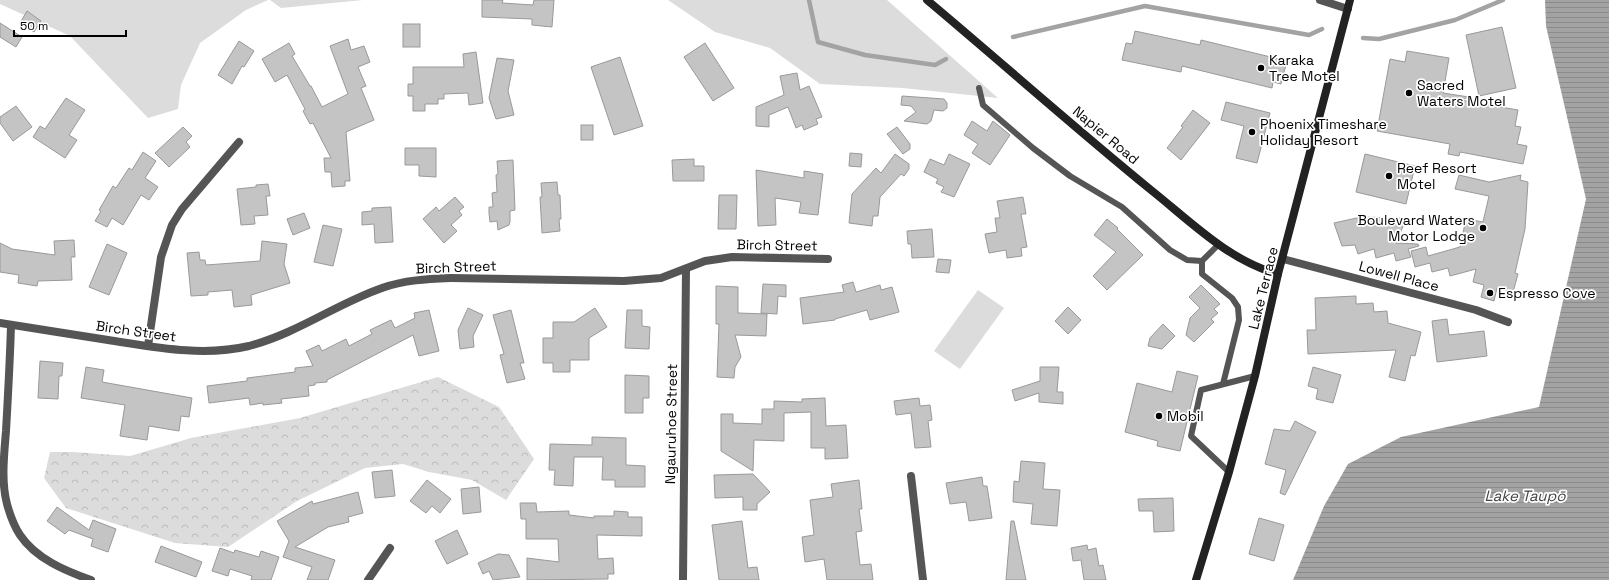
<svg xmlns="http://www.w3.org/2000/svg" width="1609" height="580" viewBox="0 0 1609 580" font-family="'Space Grotesk',sans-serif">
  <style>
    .green { fill: #dcdcdc }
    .forest { fill: url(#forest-crowns) }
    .water { fill: url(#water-rules) }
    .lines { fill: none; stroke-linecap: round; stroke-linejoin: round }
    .stream { stroke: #a3a3a3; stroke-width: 4.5 }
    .building { fill: #c4c4c4; stroke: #999 }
    .lane { stroke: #555; stroke-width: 6 }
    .street { stroke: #555; stroke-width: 8 }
    .secondary { stroke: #222; stroke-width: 8 }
    .poi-dot { fill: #000; stroke: #fff; stroke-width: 1.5 }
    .labels { text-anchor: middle; stroke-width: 3.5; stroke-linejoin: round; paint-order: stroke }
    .poi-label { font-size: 14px; fill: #000; stroke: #fff; text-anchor: start }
    .street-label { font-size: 14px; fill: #000; stroke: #fff }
    .water-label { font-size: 15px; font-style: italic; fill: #444; stroke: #fff }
  </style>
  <defs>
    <pattern id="forest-crowns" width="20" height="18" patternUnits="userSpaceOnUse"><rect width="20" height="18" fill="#dcdcdc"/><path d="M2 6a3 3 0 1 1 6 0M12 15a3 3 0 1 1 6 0" fill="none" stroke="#bbb"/></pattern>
    <pattern id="water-rules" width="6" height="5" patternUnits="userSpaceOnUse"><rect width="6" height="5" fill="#a3a3a3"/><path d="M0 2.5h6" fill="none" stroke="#8b8b8b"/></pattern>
  </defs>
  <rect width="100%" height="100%" fill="#fff"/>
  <g class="green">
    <polygon points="0,0 268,0 246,10 200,43 181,85 178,109 148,118 70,36 0,4"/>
    <polygon points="270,0 363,0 281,8"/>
    <polygon points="668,0 887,0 998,98 903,88 820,84 770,48 715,32"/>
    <polygon points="978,290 1004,308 960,369 934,351"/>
  </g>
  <polygon class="forest" points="438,377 499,407 534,459 506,500 472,480 429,472 403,464 365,468 297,501 228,547 175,543 66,508 44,478 50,452 73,452 130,456 191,438 300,418"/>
  <polygon class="water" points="1545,0 1609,0 1609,580 1293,580 1324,506 1348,464 1401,437 1539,407 1586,199 1546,26"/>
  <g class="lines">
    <g class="stream">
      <polyline points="809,0 818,42 865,55 935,65 946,59"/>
      <polyline points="1013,37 1145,6 1309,35 1322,29"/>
      <polyline points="1363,38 1379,39 1455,20 1503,0"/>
    </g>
  </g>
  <g class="building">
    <polygon points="482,0 503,0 502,3 533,5 534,0 554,0 552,27 532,25 532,19 482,17"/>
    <polygon points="27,11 41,21 34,32 20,23"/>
    <polygon points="0,23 22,37 16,47 0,37"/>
    <rect x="403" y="24" width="17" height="23"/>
    <polygon points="1502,27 1516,88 1479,96 1466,35"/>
    <polygon points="1135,31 1200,45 1201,40 1287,61 1281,84 1273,82 1272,88 1182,66 1181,72 1122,60 1126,43 1132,44"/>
    <polygon points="348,39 351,50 364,46 370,62 358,67 366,86 361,88 374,120 346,132 350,181 345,181 345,186 332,187 331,172 325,172 324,158 331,158 313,123 310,124 303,111 305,109 287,75 275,82 262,59 289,43 295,54 292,56 310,86 311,86 322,107 348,94 330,46"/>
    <polygon points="239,41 254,51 244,67 242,66 232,84 218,75"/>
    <polygon points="705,43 734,88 713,101 684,57"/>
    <polygon points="1407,51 1449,58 1443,93 1469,97 1461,100 1518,110 1515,126 1521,127 1517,144 1527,146 1523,164 1460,152 1459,156 1448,154 1450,144 1377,131 1390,59 1405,62"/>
    <polygon points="476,52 483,103 469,105 468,93 444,94 444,99 438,99 438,104 425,104 425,111 413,111 413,96 408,96 408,84 413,84 413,67 464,67 463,54"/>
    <polygon points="620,57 643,126 614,135 591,67"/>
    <polygon points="497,58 514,60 508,91 514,115 496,119 489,98"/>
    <polygon points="797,73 800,90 809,86 822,117 816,119 818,124 804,130 802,125 796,128 788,107 769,115 769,127 756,126 756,107 784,95 780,76"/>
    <polygon points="902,96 944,99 947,103 947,108 943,111 934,110 931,121 927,124 904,121 916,112 911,106 901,105"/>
    <polygon points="66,98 85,110 69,135 77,140 65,158 33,137 40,126 45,129"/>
    <polygon points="1226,102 1270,113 1257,163 1236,158 1244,126 1221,120"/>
    <polygon points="16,106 32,127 13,141 0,123 0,117"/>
    <polygon points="1193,110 1210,123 1181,160 1167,148 1183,127 1181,126"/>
    <polygon points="972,121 987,131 993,121 1010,135 990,165 972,153 978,144 964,135"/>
    <rect x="581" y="125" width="12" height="15"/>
    <polygon points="183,127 192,136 186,142 190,147 169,167 155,153"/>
    <polygon points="897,127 910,144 910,149 903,154 887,134"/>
    <polygon points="405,148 436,148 436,177 419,176 419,165 405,165"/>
    <polygon points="143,152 156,161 145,178 158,187 149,200 141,195 123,225 112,218 107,227 95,221 101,211 99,210 113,186 116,188 129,168 132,170"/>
    <polygon points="850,153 862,154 861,167 849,166"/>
    <polygon points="895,154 909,164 909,169 904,176 901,174 880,197 878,216 873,216 872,226 849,223 852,194 876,168 881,173"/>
    <polygon points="949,154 970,164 954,197 941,192 944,187 936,183 938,179 924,172 930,159 944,165"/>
    <polygon points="1365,154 1415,166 1406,204 1356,192"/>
    <polygon points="694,159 694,166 704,166 704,181 673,181 672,160"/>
    <polygon points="513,160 515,210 510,211 510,222 509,225 498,230 497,221 490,222 489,213 489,207 493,207 492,193 497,192 496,175 498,174 497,161"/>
    <polygon points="756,170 804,178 804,171 823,174 818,215 799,213 801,202 775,198 776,225 758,226"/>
    <polygon points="1459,175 1489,182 1521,175 1520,180 1528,182 1525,229 1515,273 1518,274 1513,292 1497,288 1494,301 1481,297 1484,285 1473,282 1476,269 1450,276 1448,268 1432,272 1430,263 1415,267 1411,251 1426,247 1428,256 1460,247 1466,219 1483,222 1489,196 1455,189"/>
    <polygon points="557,182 558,195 560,195 561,219 559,219 560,231 542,233 540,197 542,197 541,183"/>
    <polygon points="268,184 270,196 266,196 268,215 254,216 255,224 241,225 237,189 256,187 256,185"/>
    <polygon points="719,195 737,195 736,229 718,229"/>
    <polygon points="455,197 464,207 459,211 462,215 451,225 457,231 444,243 423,219 436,207 439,211"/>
    <polygon points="1023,197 1026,214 1021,214 1027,247 1021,248 1022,256 1007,258 1006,250 989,253 985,234 997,232 995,218 1000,218 997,201"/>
    <polygon points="391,207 393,242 375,243 374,224 362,225 362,212 372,211 372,208"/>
    <polygon points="304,213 310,228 293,235 287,219"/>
    <polygon points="1361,217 1402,218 1401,223 1404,224 1396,243 1418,244 1419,246 1408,249 1411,257 1396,261 1394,253 1376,258 1374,249 1358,254 1355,245 1342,246 1334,223"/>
    <polygon points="1107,219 1118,228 1117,229 1143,255 1107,290 1093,276 1116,252 1094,235"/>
    <polygon points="323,225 342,229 333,266 314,262"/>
    <polygon points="932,229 934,257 912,258 911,244 908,244 907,231"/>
    <polygon points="74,240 75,257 71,257 72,280 38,281 37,286 18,283 19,275 0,272 0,243 12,249 55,255 54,241"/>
    <polygon points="262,241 287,244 284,264 290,283 251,295 252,305 234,307 232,290 208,292 208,295 191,296 187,253 199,252 200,260 205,260 206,265 260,261"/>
    <polygon points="107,244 127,253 109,295 89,287"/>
    <polygon points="938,259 951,260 949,273 936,272"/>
    <polygon points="853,282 856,292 880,285 881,290 892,287 899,312 870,320 867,310 835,319 835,320 803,324 800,298 844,292 842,285"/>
    <polygon points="763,284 786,285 786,297 778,296 777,314 761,313"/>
    <polygon points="1201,285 1220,304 1214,309 1218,313 1211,319 1214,322 1194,342 1186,335 1190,318 1200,308 1189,297"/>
    <polygon points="716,286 738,287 738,313 767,314 766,336 735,335 741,357 735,367 734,378 717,377 719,324 716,324"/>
    <polygon points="1356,296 1356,304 1373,303 1374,312 1387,311 1388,323 1421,332 1415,356 1411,355 1405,381 1389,377 1396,350 1308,354 1307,330 1316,330 1315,298"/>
    <polygon points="1068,307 1081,320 1068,334 1055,321"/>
    <polygon points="468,308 483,315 473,336 474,347 460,349 458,330"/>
    <polygon points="595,308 607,327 589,338 589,360 570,360 570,372 553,372 553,363 543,363 543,338 553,338 553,322 574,322"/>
    <polygon points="429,310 439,351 419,356 413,335 327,380 327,382 315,383 315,385 308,386 309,396 281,399 282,403 263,405 263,403 250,405 249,398 209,403 207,386 247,381 247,378 295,372 295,368 313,366 306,351 319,345 322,351 346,339 349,346 372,334 370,330 391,320 395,328 415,318 414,313"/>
    <polygon points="511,310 524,363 520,363 525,379 507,383 500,355 504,354 493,315"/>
    <polygon points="627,310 642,310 642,326 650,327 649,349 625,348"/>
    <polygon points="1447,319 1449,335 1484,331 1487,356 1437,362 1432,321"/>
    <polygon points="1163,324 1175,336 1162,349 1148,346 1150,338"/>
    <polygon points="40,361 63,363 62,376 59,376 58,399 38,398"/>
    <polygon points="86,367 104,370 102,382 192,398 189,417 181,416 179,431 149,426 147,440 120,436 125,405 81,398"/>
    <polygon points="1040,367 1059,367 1057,392 1063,392 1063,404 1039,402 1039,393 1015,401 1012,390 1040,381"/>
    <polygon points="1313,367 1341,375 1333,403 1316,399 1318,389 1308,386"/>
    <polygon points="1177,371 1198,376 1180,451 1157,446 1158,441 1125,432 1137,383 1172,392"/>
    <polygon points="625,375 649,376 649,398 643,398 643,413 625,413"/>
    <polygon points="825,398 826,426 846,425 848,458 825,459 825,448 811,448 811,412 784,413 784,441 754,440 753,471 721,451 721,414 733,414 733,423 762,424 762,409 774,409 774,401 802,402 802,399"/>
    <polygon points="919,398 920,406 930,405 932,420 928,421 931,447 915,448 911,413 896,415 894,401"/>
    <polygon points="1295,421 1316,432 1285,495 1280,493 1286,470 1265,464 1274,429 1290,431"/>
    <polygon points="592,437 626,438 626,465 645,466 645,487 615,487 615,480 602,480 603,457 574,457 573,486 554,485 555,470 549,470 550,444 592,445"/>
    <polygon points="1021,461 1045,463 1043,489 1060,490 1057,526 1031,524 1033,504 1013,502 1014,481 1019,482"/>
    <polygon points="392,470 395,496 375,498 372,472"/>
    <polygon points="753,474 770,492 757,504 757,510 743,510 743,497 715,498 714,475"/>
    <polygon points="982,477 983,486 987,486 992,518 969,521 966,502 950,504 946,483"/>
    <polygon points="427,480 451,499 440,513 432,506 426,513 410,501"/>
    <polygon points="859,480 862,509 859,509 862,531 856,532 860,565 871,564 873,580 827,580 824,559 805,562 802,537 814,535 810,500 833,497 831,484"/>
    <polygon points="479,487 481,512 463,514 461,489"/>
    <polygon points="358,492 363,513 348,517 349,522 328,527 295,547 335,560 328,580 307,580 312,567 283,557 289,541 277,521 312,501 313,504"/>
    <polygon points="1173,498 1174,531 1154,532 1153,511 1139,511 1138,499"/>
    <polygon points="520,503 536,503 537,512 569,511 569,515 594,518 594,516 614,516 614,511 628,512 628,517 642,517 642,536 597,535 598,559 613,558 614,574 608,574 608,579 527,580 527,558 559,562 558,539 526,539 526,519 521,519"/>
    <polygon points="57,507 89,530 93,520 116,529 108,552 91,546 93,539 69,530 65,534 47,521"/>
    <polygon points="1259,518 1284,525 1274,561 1249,554"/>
    <polygon points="742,521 748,568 757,567 759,580 719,580 712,525"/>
    <polygon points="1011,521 1014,521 1026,580 1006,580"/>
    <polygon points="457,530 468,554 447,564 435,541"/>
    <polygon points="1087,545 1088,550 1096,548 1099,566 1103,565 1106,580 1084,580 1081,560 1073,561 1071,548"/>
    <polygon points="161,546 202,562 196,577 155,562"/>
    <polygon points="220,548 234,553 235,550 259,557 261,551 279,557 271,580 251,580 252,576 230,569 228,576 212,571"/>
    <polygon points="498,554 509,555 520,577 493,580 489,571 483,574 478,563"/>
  </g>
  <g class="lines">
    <g class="lane">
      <polyline points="979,88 983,105 1033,148 1070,176 1122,207 1170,250 1187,260 1202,261 1219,244"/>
      <polyline points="1202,261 1202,274 1232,298 1238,307 1239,320 1223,384"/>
      <polyline points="1229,472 1191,436 1201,390 1255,376"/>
    </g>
    <g class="street">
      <polyline points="1320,0 1348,9"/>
      <polyline points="1283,259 1476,310 1508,322"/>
      <path d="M0,323C36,329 72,334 108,340C154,347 202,357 249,346C298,333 336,304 382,288C404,280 428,279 451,278L624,281L661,278L705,261L732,257L828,259"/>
      <path d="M11,325C10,360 8,396 6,431C4,455 1,482 7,504C10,515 14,526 20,535C36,559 66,571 91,580"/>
      <polyline points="148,346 161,257 172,225 182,209 239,142"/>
      <polyline points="911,476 923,580"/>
      <polyline points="368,580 390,548"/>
      <polyline points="683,580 686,269"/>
    </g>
    <g class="secondary">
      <path d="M927,0C1002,63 1075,128 1151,190C1190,221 1229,261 1278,274"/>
      <polyline points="1196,580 1229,472 1255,376 1278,274 1350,0"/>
    </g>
  </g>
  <g class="poi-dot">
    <circle cx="1261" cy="68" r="4"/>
    <circle cx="1409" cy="93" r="4"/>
    <circle cx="1252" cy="132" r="4"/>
    <circle cx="1389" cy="176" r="4"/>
    <circle cx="1483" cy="228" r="4"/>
    <circle cx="1490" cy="293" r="4"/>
    <circle cx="1159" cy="416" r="4"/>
  </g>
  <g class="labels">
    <g class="poi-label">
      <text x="1269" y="65">Karaka<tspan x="1269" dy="16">Tree Motel</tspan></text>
      <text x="1417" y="90">Sacred<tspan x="1417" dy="16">Waters Motel</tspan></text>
      <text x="1260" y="129">Phoenix Timeshare<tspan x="1260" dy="16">Holiday Resort</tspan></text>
      <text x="1397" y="173">Reef Resort<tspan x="1397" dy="16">Motel</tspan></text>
      <text x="1475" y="225" text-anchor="end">Boulevard Waters<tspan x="1475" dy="16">Motor Lodge</tspan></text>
      <text x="1498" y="298">Espresso Cove</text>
      <text x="1167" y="421">Mobil</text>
    </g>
    <g class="street-label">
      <text transform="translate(1106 135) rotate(40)" y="5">Napier Road</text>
      <text transform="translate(777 245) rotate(1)" y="5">Birch Street</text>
      <text transform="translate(456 267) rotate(-2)" y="5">Birch Street</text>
      <text transform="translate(1399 276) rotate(15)" y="5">Lowell Place</text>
      <text transform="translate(1263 288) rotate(-76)" y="5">Lake Terrace</text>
      <text transform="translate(136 331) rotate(8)" y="5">Birch Street</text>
      <text transform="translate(671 424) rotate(-89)" y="5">Ngauruhoe Street</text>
    </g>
    <g class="water-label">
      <text x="1525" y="501">Lake Taupō</text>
    </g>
  </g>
  <path d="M14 30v6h112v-6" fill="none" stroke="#000000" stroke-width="2"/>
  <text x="20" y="30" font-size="12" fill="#000000" stroke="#ffffff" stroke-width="3" paint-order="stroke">50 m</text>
</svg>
